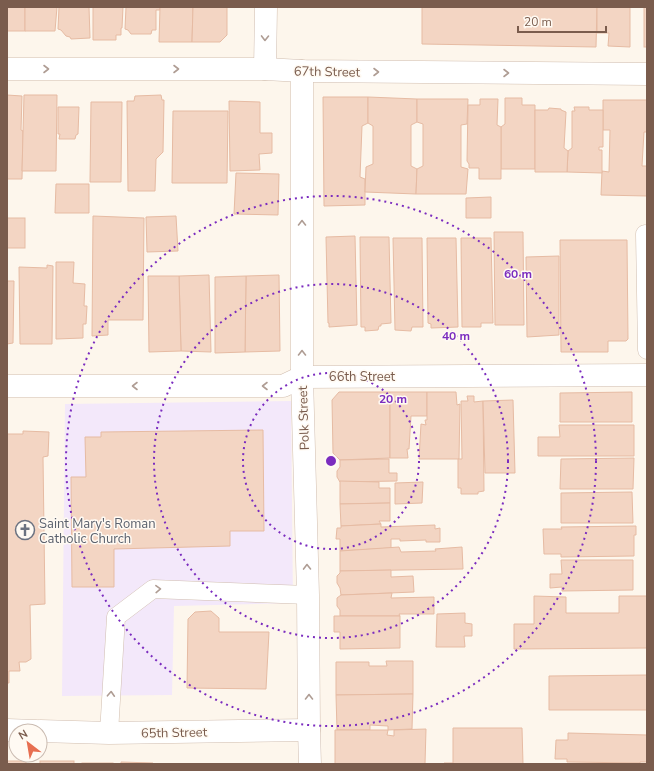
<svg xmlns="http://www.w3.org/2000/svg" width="654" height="771" viewBox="0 0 654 771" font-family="'Nunito Sans',sans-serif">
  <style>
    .education { fill: #f3e8fa }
    .building { fill: #f3d5c3; stroke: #e6bba3 }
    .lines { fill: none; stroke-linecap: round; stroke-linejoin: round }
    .lane-casing { stroke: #d1beb0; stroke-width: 19 }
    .street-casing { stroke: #d1beb0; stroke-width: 23 }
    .lane { stroke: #fff; stroke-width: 18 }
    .street { stroke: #fff; stroke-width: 22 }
    .oneway { stroke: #af9d94 }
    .ring { fill: none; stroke: #7b2cbf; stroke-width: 2; stroke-dasharray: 2 4 }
    .labels { text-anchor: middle; stroke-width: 3; stroke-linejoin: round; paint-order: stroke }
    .street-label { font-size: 13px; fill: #7a5c4d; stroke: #fffaf3 }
    .worship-label { font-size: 13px; fill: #5b616d; stroke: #fffaf3; text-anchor: start }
    .centre { fill: #7b2cbf; stroke: #fffaf3; stroke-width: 2 }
    .ring-label { font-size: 12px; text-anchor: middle; font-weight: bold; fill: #7b2cbf; stroke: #fffaf3; stroke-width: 3; stroke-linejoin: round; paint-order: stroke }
  </style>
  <rect width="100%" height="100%" fill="#fdf6ec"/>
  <polygon class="education" points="291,401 293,603 174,606 172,695 62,696 65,404"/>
  <g class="building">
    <rect x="7" y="7" width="18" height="24"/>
    <polygon points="25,7 57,7 55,31 25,31"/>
    <polygon points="59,7 89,7 90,38 71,39 70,37 66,36 61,30 58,29"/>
    <polygon points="93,7 123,7 122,28 121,28 121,35 116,35 116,40 93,40"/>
    <polygon points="126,7 160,7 160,10 156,10 156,30 152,30 151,34 131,34 128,30 125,29"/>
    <polygon points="160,7 193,7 192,42 159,42"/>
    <polygon points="193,7 227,7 227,35 220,42 192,42"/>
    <polygon points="422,7 597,7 596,47 422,44"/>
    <polygon points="597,7 630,7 630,47 608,46 609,33 597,33"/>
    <rect x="644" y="7" width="3" height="40"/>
    <polygon points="7,95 22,96 21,130 23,131 22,179 7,179"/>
    <polygon points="24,95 57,95 56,171 22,171"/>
    <polygon points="161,95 162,100 164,100 163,152 156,159 155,191 128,191 127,101 134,101 135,96"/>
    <polygon points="323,97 368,97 368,123 362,126 360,177 365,179 365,205 324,206"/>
    <polygon points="368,97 417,99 417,122 411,125 411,166 417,169 416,194 365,192 366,167 373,164 373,126 368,123"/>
    <polygon points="505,98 522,98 522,105 535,105 535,169 501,169 501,127 505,124"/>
    <polygon points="417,99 468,99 467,124 461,125 461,167 468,169 466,194 416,194 417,169 423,166 423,124 417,122"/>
    <polygon points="480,99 498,99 497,125 501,127 501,179 479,179 479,168 469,168 469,164 467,161 468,105 480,105"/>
    <polygon points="603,100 647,100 647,132 644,132 642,166 647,166 647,196 601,195 602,171 609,172 610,130 603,130"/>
    <polygon points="229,101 260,102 260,133 272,133 272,153 259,154 260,170 230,171"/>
    <polygon points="91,102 122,102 121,182 90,182"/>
    <polygon points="58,107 79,107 78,134 76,135 75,139 59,139 60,134 58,134"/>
    <polygon points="574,107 589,107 589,110 603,110 603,147 599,147 599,150 602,150 602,173 567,172 568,151 572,148 572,111 575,111"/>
    <polygon points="549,108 561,109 561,110 566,112 564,148 568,151 567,172 535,172 535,110 548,110"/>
    <polygon points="173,111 228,111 227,183 172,183"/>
    <polygon points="236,173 279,174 278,215 234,214"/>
    <polygon points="56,184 89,184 89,213 55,213"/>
    <polygon points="491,197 491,218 466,218 466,198"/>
    <polygon points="93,216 144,218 143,320 108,320 108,335 92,336"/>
    <polygon points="176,216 178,251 147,252 146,217"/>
    <rect x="7" y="218" width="18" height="30"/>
    <polygon points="494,232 523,232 524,325 495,325"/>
    <polygon points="355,236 357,325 329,327 329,323 328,323 326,237"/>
    <polygon points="360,237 389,237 391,323 381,324 381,326 379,326 378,330 365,331 365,327 361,327"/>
    <polygon points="393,238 422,238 423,327 412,327 411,331 395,330"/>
    <polygon points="427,238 456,238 458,327 431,328 431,324 428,323"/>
    <polygon points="461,238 491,238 493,323 481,323 481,327 462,327"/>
    <polygon points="560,240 627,240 628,339 626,341 608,341 608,352 561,352"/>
    <polygon points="559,256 559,335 527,337 526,257"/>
    <polygon points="56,262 74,262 73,283 85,284 84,306 87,306 86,324 83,324 83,338 56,339"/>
    <polygon points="47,265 53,266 52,344 20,344 19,267 47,268"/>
    <polygon points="209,275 211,352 181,351 179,276"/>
    <polygon points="279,275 280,351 245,352 246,276"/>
    <polygon points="148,276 179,276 181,351 149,352"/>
    <polygon points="246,276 245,352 215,353 215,277"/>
    <polygon points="7,281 14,281 13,343 7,344"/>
    <polygon points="339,392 390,392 390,458 340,460 333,453 332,400"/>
    <polygon points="390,392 427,392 427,416 411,416 409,449 407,449 408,458 390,458"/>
    <polygon points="427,392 456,392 457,405 460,404 459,459 419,459 421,424 426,425 425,420 427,420"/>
    <polygon points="632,392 632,422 560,422 560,393"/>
    <polygon points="467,396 474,396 474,402 483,401 484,491 478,492 478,494 461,494 461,488 458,488 458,459 462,459 461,401 468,401"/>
    <polygon points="513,400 515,473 485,473 483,401"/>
    <polygon points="559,425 634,425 634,456 538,456 538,437 560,437"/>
    <polygon points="263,430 264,531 230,531 230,546 114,549 114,587 72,587 71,477 86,477 85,437 101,437 101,432"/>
    <polygon points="23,431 49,432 48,456 43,457 45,604 30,605 31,659 26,662 19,662 20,671 9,671 9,683 7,683 7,434 23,434"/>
    <polygon points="634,458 633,489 560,489 561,459"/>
    <polygon points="389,459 389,473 397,473 397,481 340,482 337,477 337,471 340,467 340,460"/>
    <polygon points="340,481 379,482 379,488 390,488 390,503 340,504"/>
    <polygon points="423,482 422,503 395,504 395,483"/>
    <polygon points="632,492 633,523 561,523 561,493"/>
    <polygon points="390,503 390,521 379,521 381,524 341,526 340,504"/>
    <polygon points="381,524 381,527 435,525 435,529 440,528 440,542 426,542 426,540 400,541 400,539 391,539 391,548 340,551 340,539 336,539 337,528 341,528 341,526"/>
    <polygon points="636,526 636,535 634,535 634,556 561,557 561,554 544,554 543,529 562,529 561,527"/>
    <polygon points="399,547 401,552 436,551 435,549 462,547 463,569 340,571 340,551"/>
    <polygon points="561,560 633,560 633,590 562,591 562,587 550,588 550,574 562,574"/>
    <polygon points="391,570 391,577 413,576 414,592 341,595 340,588 337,583 337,576 340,573 340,571"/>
    <polygon points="392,593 391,598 434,597 434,614 399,614 400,616 340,616 340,610 337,606 337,598 341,595"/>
    <polygon points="534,596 566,597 566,613 619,613 619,596 647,596 647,648 514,649 514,624 534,624"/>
    <polygon points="211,611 219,618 219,632 269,632 266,689 187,688 188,619 195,612"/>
    <polygon points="465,613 465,623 472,624 472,636 464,636 465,647 436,647 437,614"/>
    <polygon points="334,616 400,616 400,648 340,649 340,632 334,632"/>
    <polygon points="386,661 413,661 413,694 336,695 336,662 369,662 369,666 387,666"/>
    <polygon points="647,675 647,710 549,710 549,676"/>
    <polygon points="413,694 412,729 388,730 388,726 370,725 370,730 337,730 336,695"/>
    <polygon points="453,728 522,728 523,764 444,764 444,763 453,763"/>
    <polygon points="426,729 425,764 335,764 335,730 388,730 387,735 394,736 394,730"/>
    <polygon points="568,733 647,735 647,762 640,762 640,763 567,762 567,759 555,759 556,740 568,740"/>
    <rect x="7" y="761" width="19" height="3"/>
    <rect x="40" y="761" width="34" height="3"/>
    <polygon points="121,762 153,763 153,764 121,764"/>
    <rect x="82" y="763" width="31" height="1"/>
  </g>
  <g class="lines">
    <g class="lane-casing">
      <g id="lane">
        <polyline points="645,234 647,350"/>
        <polyline points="109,733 116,617 153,589 308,595"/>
      </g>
    </g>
    <g class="street-casing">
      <g id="street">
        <polyline points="7,69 265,69 302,71 647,74"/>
        <polyline points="265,69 266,7"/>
        <polyline points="302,71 302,377 308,595 309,730 310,764"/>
        <polyline points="7,386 283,386 302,377 647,375"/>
        <polyline points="7,730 36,731"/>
        <polyline points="40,731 109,733 309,730"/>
      </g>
    </g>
    <use href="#lane" class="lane"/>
    <use href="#street" class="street"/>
  </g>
  <defs><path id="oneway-chevron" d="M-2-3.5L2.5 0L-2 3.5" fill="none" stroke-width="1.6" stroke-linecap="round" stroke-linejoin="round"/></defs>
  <g class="oneway">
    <use href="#oneway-chevron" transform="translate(265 38) rotate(91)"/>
    <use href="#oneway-chevron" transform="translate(46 69)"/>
    <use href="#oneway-chevron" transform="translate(176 69)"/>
    <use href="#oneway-chevron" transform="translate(376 72)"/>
    <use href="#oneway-chevron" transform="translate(506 73)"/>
    <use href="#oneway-chevron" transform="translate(302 223) rotate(-90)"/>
    <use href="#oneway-chevron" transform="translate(302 353) rotate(-90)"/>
    <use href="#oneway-chevron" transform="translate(135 386) rotate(-180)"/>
    <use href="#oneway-chevron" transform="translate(265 386) rotate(-180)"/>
    <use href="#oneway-chevron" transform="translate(307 567) rotate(-91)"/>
    <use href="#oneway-chevron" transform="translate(158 589) rotate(-2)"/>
    <use href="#oneway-chevron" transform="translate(111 694) rotate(-87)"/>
    <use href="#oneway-chevron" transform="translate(309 697) rotate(-90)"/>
  </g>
  <g class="ring">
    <circle cx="331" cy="461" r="88"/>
    <circle cx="331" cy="461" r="177"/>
    <circle cx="331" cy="461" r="265"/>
  </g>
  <defs>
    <g id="church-ring" transform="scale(1)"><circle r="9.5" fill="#fffaf3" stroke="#6b7280" stroke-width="1.5"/><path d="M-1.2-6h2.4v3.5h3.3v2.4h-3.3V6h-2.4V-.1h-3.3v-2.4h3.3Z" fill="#6b7280"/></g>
  </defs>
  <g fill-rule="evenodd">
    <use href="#church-ring" x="25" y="530"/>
  </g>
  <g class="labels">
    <g class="street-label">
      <text transform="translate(327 71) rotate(1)" y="5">67th Street</text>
      <text x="362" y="381">66th Street</text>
      <text transform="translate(303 418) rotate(-92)" y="5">Polk Street</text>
      <text transform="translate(174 732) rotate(-1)" y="5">65th Street</text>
    </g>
    <g class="worship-label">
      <text x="39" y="528">Saint Mary's Roman<tspan x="39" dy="15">Catholic Church</tspan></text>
    </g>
  </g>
  <circle cx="331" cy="461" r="6" class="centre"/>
  <g class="ring-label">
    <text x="518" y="278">60 m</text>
    <text x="456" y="340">40 m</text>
    <text x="393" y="403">20 m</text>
  </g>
  <rect width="654" height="771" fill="none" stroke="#7a5c4d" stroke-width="16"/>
  <g transform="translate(28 743) rotate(329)"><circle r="19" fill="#fffaf3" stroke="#cabbb1"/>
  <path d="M0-3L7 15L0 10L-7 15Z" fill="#e76f51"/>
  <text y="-6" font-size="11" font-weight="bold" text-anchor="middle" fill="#7a5c4d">N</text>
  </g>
  <path d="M518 26v6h88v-6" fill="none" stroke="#7a5c4d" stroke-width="2"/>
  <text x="524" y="26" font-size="12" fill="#7a5c4d" stroke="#fffaf3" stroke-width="3" paint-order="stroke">20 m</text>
</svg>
